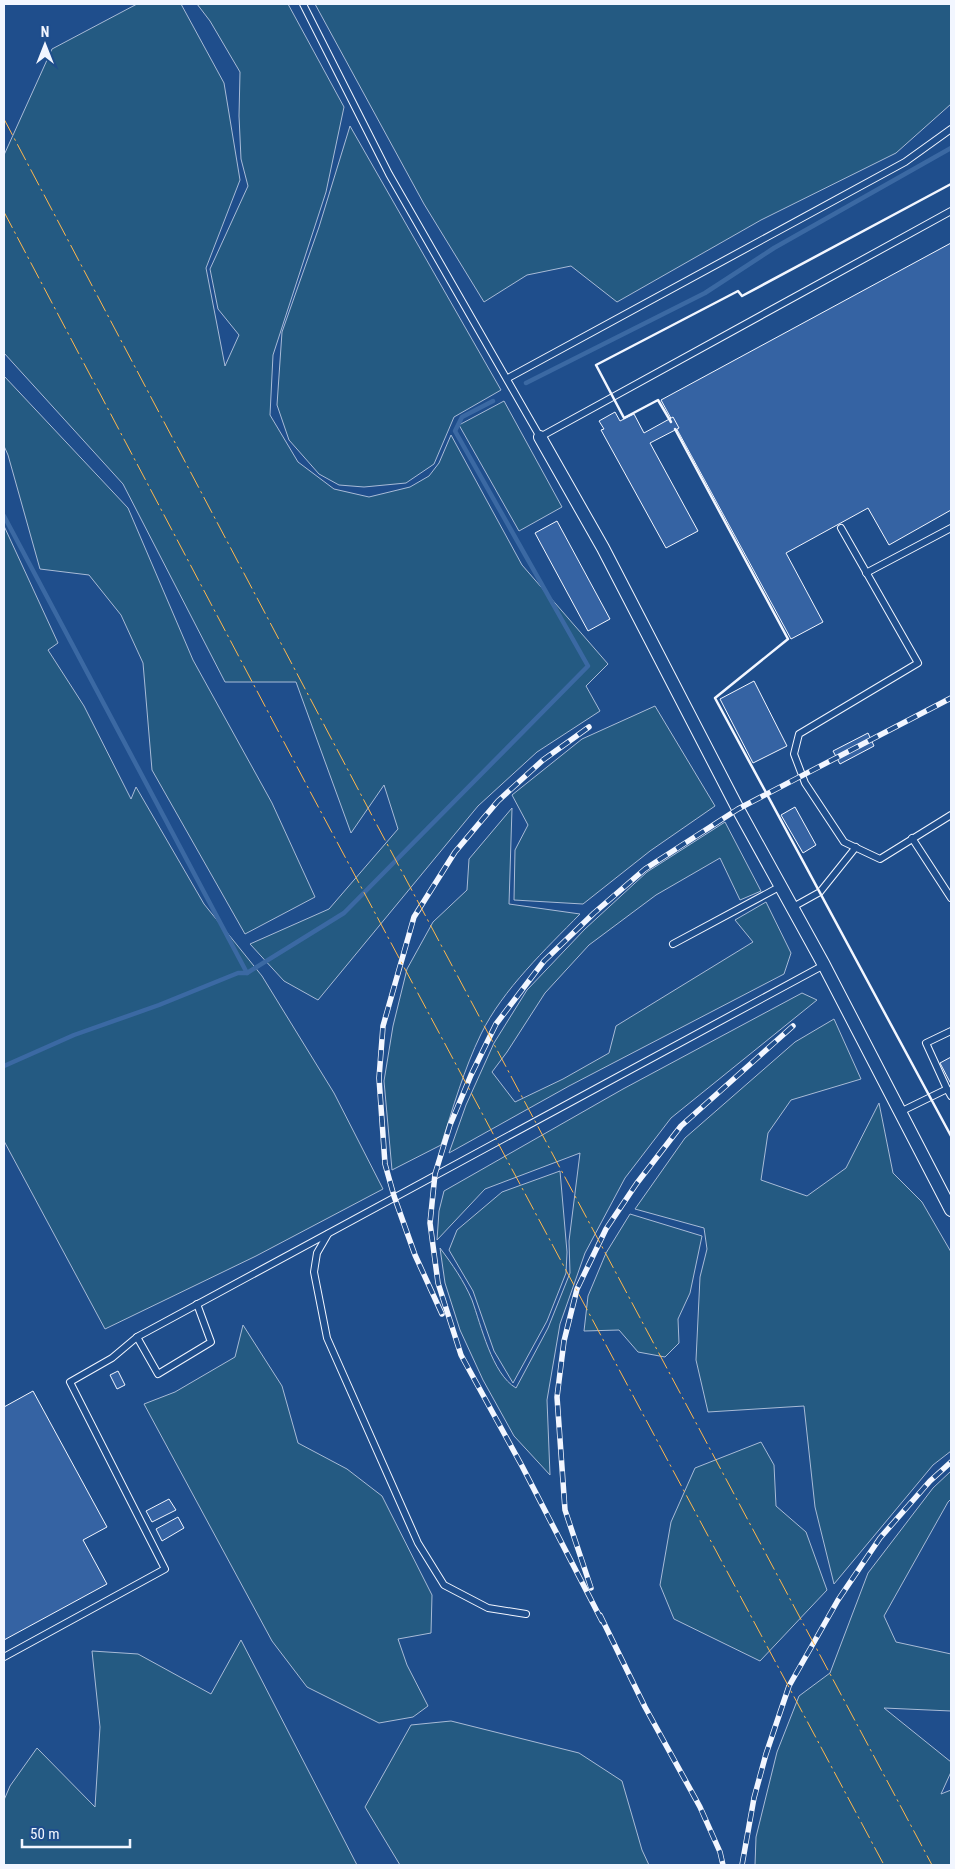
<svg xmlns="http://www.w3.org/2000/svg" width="955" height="1869" viewBox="0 0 955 1869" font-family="'Roboto Condensed',sans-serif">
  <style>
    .green { fill: #245a82; stroke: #a8bbd7 }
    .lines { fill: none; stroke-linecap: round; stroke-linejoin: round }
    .stream { stroke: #3b69a3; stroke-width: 4.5 }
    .building { fill: #3563a3; stroke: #f2f6ff }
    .lane-casing { stroke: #f2f6ff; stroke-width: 8 }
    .street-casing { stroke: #f2f6ff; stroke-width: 14 }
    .lane { stroke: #1f4e8c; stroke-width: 6 }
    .street { stroke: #1f4e8c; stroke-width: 12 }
    .rail-casing { stroke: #f2f6ff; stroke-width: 5.5 }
    .rail { stroke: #1f4e8c; stroke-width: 4; stroke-dasharray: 11; stroke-linecap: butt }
    .wall { stroke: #f2f6ff; stroke-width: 2.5 }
    .power { stroke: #ffb74d; stroke-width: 1; stroke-dasharray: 18 4 2.5 4; stroke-linecap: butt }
  </style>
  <rect width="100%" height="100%" fill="#1f4e8c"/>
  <g class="green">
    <polygon points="137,4 181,4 224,83 240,180 206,268 225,366 239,335 218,309 210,269 248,186 241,159 239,116 240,72 210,21 197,4 288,4 344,107 326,192 273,355 270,415 298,462 334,489 369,497 410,487 429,476 439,463 451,435 522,565 608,664 586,686 600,711 537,752 478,806 318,1000 284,981 250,944 329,909 398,829 384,785 351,833 296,682 225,682 123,484 4,353 4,155 52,49"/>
    <polygon points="315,4 951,4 951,104 896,153 761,220 617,302 571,266 527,275 484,302 424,204"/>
    <polygon points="350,126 501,390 454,417 434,464 406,483 364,487 339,485 319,474 289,440 277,405 282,332 319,227"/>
    <polygon points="4,376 128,508 193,660 272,803 315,897 245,934 152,770 143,663 121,615 89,575 40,569 8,455 4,446"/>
    <polygon points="504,401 562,507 519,531 459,425"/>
    <polygon points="4,526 58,643 48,650 84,706 131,799 136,787 204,904 262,976 334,1093 383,1189 256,1256 105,1329 4,1141"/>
    <polygon points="655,706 715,806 650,851 583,904 514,900 515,850 528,825 512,795 582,739"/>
    <path d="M512,808L509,904L580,914C546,949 503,989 481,1034C464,1069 453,1108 441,1145L392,1170L384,1081L393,1026L407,969L433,922L467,890L469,859Z"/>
    <polygon points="725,822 761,891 740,900 720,858 656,895 589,945 545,993 507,1052 492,1072 515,1102 563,1079 609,1053 616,1026 753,942 735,920 766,902 791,953 784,974 569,1086 449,1153 466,1105 494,1043 527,990 585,929 647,872"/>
    <path d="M802,993L817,1000L671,1118L625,1178L585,1253L560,1324L547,1400L550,1475L514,1436L483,1380L460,1330L445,1283L440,1248C452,1264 464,1281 472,1300C481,1325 492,1374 516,1388L548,1328L570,1273L569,1241L580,1153L485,1189L437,1240L439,1211L444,1191L623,1089Z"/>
    <polygon points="834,1019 861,1079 791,1100 768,1133 761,1180 807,1196 846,1168 879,1103 893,1173 922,1202 951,1252 951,1451 933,1465 834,1584 815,1507 804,1406 708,1412 696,1360 700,1277 707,1249 704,1228 635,1209 685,1138 795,1042"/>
    <polygon points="560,1171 567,1252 566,1273 547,1321 513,1383 494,1351 473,1291 449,1250 457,1230 502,1192"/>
    <polygon points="630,1214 702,1236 690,1293 678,1319 679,1343 665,1357 638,1352 619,1330 584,1331 588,1296 606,1253"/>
    <polygon points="243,1325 282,1386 298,1443 347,1469 382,1496 432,1595 431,1633 398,1639 407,1665 428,1706 413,1717 379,1723 307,1687 272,1641 144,1404 175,1392 235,1357"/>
    <polygon points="761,1442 774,1465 776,1506 806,1532 827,1590 760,1661 674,1619 660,1585 671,1522 695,1468"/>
    <polygon points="951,1471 951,1499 948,1502 884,1616 896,1642 951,1654 951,1711 884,1708 951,1762 951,1772 941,1794 951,1790 951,1865 755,1865 756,1837 777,1752 799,1696 830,1673 868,1573 933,1488"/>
    <polygon points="241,1640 357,1865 4,1865 4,1800 10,1786 37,1748 95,1807 100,1727 92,1651 138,1654 211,1694"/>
    <polygon points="451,1721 579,1753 622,1781 642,1850 649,1865 400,1865 365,1807 411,1725"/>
  </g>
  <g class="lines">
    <g class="stream">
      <polyline points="526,383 705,293 774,248 951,148"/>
      <polyline points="4,516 247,973"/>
      <polyline points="4,1066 74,1035 159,1005 238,973 247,973 344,913 588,666 455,431 462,417 493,401"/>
    </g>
  </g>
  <g class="building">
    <polygon points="951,243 951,510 889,545 868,508 786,553 823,622 791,639 661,400"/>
    <polygon points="615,412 620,421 634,414 644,433 673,417 679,428 650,443 698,531 666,548 601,430 604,429 599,421"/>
    <polygon points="557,521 610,619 588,631 535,533"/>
    <polygon points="754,681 787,746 753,763 720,699"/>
    <polygon points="868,733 874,746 840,764 833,751"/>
    <polygon points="795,807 816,845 803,853 781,815"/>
    <polygon points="951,1057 951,1084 940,1063"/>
    <polygon points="118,1371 125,1385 117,1389 110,1375"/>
    <polygon points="33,1391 107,1527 83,1540 107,1584 4,1640 4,1407"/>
    <polygon points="169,1499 176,1510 152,1522 146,1511"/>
    <polygon points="178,1517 184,1528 162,1541 156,1529"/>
  </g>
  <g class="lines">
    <g class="lane-casing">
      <g id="lane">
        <polyline points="303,4 389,174 540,437 951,211"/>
        <polyline points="508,378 905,162 951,129"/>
        <polyline points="841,528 918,663 799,734 794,754 805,783 844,842 880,859 951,815"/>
        <polyline points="866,573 951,528"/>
        <polyline points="912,838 951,898"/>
        <polyline points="793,907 820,892 856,847"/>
        <polyline points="673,944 781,886"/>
        <polyline points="947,1089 951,1096"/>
        <polyline points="900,1112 947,1089 926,1043 951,1031"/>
        <polyline points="328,1234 317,1253 314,1272 327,1338 418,1543 444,1585 488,1608 526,1614"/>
        <polyline points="137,1337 158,1374 211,1342 197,1304"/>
        <polyline points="4,1657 165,1569 70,1382 112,1358 137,1337 824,965"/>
      </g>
    </g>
    <g class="street-casing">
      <polyline id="street" points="540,437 603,548 738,809 824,965 951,1210"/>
    </g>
    <use href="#lane" class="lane"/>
    <use href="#street" class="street"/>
    <g class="rail-casing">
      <g id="rail">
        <polyline points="442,1314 415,1255 394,1196 385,1164 379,1078 383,1026 414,917 455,852 498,801 543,760 589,727"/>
        <polyline points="591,1588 565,1510 557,1397 564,1341 577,1289 606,1229 637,1183 681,1126 793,1026"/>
        <polyline points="600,1615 645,1707 700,1807 720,1852 723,1865"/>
        <polyline points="602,1621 522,1466 461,1355 438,1283 430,1223 435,1174 450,1125 471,1075 496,1024 544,961 594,913 645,869 738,809 951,698"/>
        <polyline points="742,1865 754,1798 766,1754 789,1686 838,1600 880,1538 930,1481 951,1462"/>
      </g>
    </g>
    <use href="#rail" class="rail"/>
    <g class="wall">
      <polyline points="671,422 658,400 624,418 596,365 738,291 742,296 951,184"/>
      <polyline points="675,429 788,639 715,698 951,1136"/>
    </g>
    <g class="power">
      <polyline points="4,119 377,825 932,1865"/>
      <polyline points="4,212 313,797 884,1865"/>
    </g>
  </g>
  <rect width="955" height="1869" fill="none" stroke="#f2f6ff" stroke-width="10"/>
  <g transform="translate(45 45)" stroke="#1f4e8c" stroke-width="4" paint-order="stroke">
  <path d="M0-4L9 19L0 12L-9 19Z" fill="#f2f6ff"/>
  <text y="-8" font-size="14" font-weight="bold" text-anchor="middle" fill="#f2f6ff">N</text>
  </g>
  <path d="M22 1839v8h108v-8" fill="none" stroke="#f2f6ff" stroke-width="2.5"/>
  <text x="30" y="1839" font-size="15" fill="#f2f6ff" stroke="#1f4e8c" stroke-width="4" paint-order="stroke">50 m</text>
</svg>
